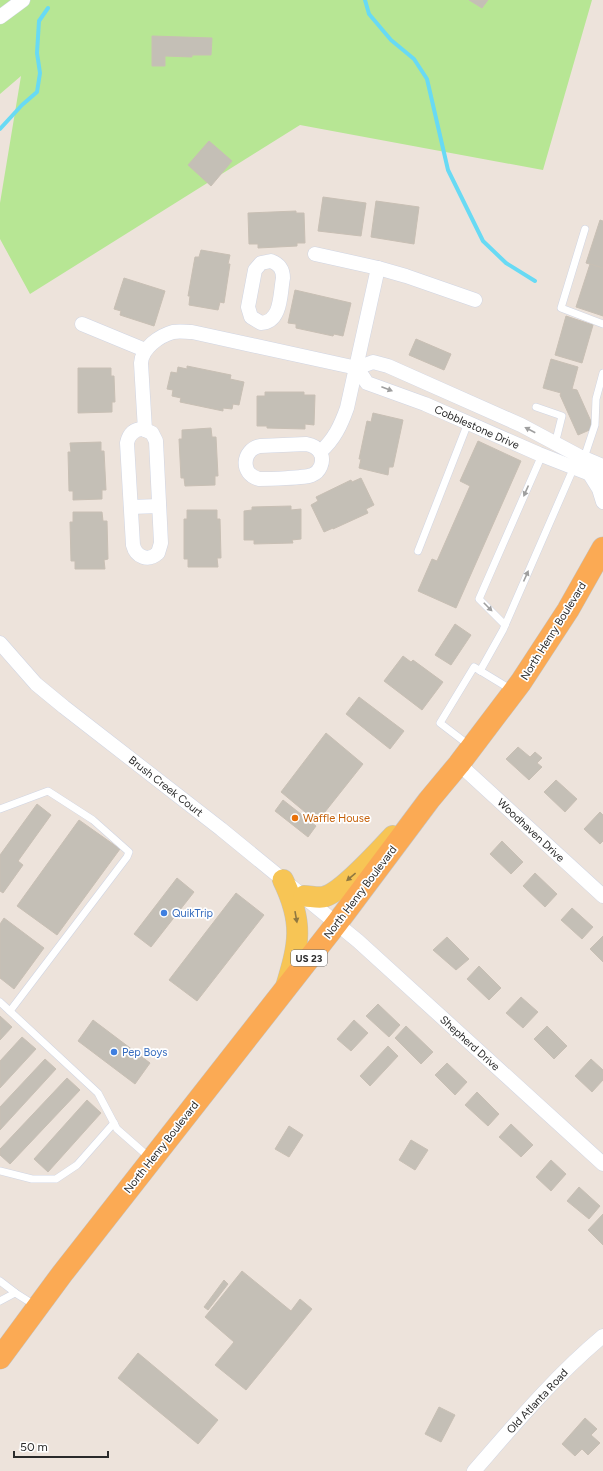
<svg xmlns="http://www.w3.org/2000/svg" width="603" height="1471" viewBox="0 0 603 1471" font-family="Figtree,sans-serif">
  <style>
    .green { fill: #b7e694 }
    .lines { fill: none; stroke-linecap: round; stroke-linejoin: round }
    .stream { stroke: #68daf4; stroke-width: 4 }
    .building { fill: #c4bfb6; stroke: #c8bfb4 }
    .service-casing { stroke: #d0d5e3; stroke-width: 8 }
    .minor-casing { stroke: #d0d5e3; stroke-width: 15 }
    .primary-casing { stroke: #c3c3c3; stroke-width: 22 }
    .trunk-casing { stroke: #c3c3c3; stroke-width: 23 }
    .service { stroke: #fff; stroke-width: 7 }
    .minor { stroke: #fff; stroke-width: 14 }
    .primary { stroke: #f7c555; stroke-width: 21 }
    .trunk { stroke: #fbaa54; stroke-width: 22 }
    .oneway { fill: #9f9f9f }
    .oneway2 { fill: #907840 }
    .food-dot { fill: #e8710a; stroke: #fff; stroke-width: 1.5 }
    .shop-dot { fill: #3f7fe0; stroke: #fff; stroke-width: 1.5 }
    .labels { text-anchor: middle; stroke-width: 3.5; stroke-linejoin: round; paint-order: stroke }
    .shield { fill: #fff; stroke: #6a6a6a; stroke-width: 1 }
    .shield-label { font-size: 10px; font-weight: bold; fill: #2a2a2a }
    .street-label { font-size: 11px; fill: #2a2a2a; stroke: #fff }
    .food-label { font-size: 11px; fill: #c56008; stroke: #fff; text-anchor: start }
    .shop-label { font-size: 11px; fill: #366cbe; stroke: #fff; text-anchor: start }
  </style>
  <rect width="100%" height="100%" fill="#ede3db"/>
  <polygon class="green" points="0,0 592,0 543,170 300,125 30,294 0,239 0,203 21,76 0,94"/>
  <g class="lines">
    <g class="stream">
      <polyline points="365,0 369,14 391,40 414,59 427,79 448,170 483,241 506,263 535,281"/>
      <polyline points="0,129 22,105 37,92 40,73 37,53 39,21 48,8"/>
    </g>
  </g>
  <g class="building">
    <polygon points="469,0 488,0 482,8"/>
    <polygon points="152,36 212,38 211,55 192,55 192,57 165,56 165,66 152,66"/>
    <polygon points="209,141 232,161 211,186 188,165"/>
    <polygon points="323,197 366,203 361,236 318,231"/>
    <polygon points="376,201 419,207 414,244 371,237"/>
    <polygon points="296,211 296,213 304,213 305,243 297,243 297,246 258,248 258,244 249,244 248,213"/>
    <polygon points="600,220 603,221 603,268 586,263"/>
    <polygon points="201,250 230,255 228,264 230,264 224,303 220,302 218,310 189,305 190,296 188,296 195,257 199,257"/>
    <polygon points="590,264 603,268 603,316 576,307"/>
    <polygon points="124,278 165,291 154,326 120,315 121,311 114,309"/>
    <polygon points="295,290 351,303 343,336 334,334 333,336 296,328 296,324 288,323"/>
    <polygon points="566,316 593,325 582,363 555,355"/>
    <polygon points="416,339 451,354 444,370 409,355"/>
    <polygon points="551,359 578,367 572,389 577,390 594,428 578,435 560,395 561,393 543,388"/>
    <polygon points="187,366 231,375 230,379 244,382 239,405 233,404 232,409 223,408 223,411 180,402 181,398 172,396 173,390 167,389 171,372 177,373 178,367 187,369"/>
    <polygon points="78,368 111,368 111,376 114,376 115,402 112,402 112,412 78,413"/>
    <polygon points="265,392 304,392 304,395 315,395 314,425 305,424 305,429 267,428 267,426 257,426 257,396 265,396"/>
    <polygon points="373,413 403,420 393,467 389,467 388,475 359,468 361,459 359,459 367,421 371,422"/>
    <polygon points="211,428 212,437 216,437 218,476 215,476 215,485 185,486 184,478 181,478 179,439 182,439 182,430"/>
    <polygon points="478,441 521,461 456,608 418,591 432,559 437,561 470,486 460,481"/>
    <polygon points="101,442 101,451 104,451 106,490 102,490 102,499 73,500 73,491 69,491 68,452 71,452 70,443"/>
    <polygon points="361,478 374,505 366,509 368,513 333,529 333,528 324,532 311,505 318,501 316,497 351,480 352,482"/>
    <polygon points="291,506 291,510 301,509 301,539 292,540 293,543 254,544 254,540 244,540 244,511 252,510 252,507"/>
    <polygon points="187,510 217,510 217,519 220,519 221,558 217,558 218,567 188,567 188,559 184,559 184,519 187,519"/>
    <polygon points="73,512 102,512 103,521 107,521 108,559 104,560 105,569 75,569 75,561 71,561 70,522 73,522"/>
    <polygon points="455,624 471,635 451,665 435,655"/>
    <polygon points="403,656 411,662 413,660 443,682 422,710 384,681"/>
    <polygon points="359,697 404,731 390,749 346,714"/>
    <polygon points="326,733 363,764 317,822 281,792"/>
    <polygon points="518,747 530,757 535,752 542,758 537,763 542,767 529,780 506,759"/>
    <polygon points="556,780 577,799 565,812 544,792"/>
    <polygon points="283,800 316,826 308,837 275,811"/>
    <polygon points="37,804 51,815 18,861 23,865 3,893 0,891 0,855"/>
    <polygon points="600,812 603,815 603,841 600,844 584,829"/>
    <polygon points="79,820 120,849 57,935 17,906"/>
    <polygon points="502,841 523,862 511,874 490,854"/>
    <polygon points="535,873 557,894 545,907 523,886"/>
    <polygon points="177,878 194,892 151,947 134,934"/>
    <polygon points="236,893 264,915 197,1001 169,980"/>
    <polygon points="572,908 593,927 582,939 561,920"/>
    <polygon points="4,918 44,948 14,989 0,978 0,924"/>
    <polygon points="603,936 603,962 590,949"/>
    <polygon points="447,937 469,959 456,970 433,950"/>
    <polygon points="479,966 501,988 489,1000 467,979"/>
    <polygon points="521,997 538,1012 523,1028 506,1013"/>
    <polygon points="378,1004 400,1025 389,1037 366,1016"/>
    <polygon points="0,1016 12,1027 0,1040"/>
    <polygon points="93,1020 150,1063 135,1084 78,1041"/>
    <polygon points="354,1020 368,1033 351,1051 337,1039"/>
    <polygon points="406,1026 433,1052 421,1064 395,1038"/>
    <polygon points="547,1026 567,1046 554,1059 534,1039"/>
    <polygon points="22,1037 36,1049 0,1088 0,1061"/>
    <polygon points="388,1046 398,1056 370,1086 360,1076"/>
    <polygon points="45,1059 56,1069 0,1130 0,1107"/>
    <polygon points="591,1059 603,1070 603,1080 592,1092 575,1076"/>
    <polygon points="447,1063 467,1082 455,1095 435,1075"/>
    <polygon points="67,1078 80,1090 10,1164 0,1155 0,1149"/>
    <polygon points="477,1092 499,1114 488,1126 465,1105"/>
    <polygon points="87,1100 101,1113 48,1172 34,1159"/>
    <polygon points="511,1124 533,1145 521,1157 499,1137"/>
    <polygon points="289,1126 303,1135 289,1157 275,1149"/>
    <polygon points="411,1140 428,1150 415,1170 399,1160"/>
    <polygon points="551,1160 566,1174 551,1191 536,1177"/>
    <polygon points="579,1187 600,1206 589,1219 567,1201"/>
    <polygon points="603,1214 603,1245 588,1230"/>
    <polygon points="242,1271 291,1311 300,1299 312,1309 246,1390 215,1365 234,1342 205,1317"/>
    <polygon points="224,1280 228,1284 208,1310 204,1307"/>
    <polygon points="138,1353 218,1420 198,1444 118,1378"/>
    <polygon points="439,1407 455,1415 441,1442 425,1434"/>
    <polygon points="585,1418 597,1429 591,1435 600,1443 588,1455 582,1449 575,1456 562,1444"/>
  </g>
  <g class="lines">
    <g class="service-casing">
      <g id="service">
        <polyline points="585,229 561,308 603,324"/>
        <polyline points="536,407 562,416 555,444"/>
        <polyline points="584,458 595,425 596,399 603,373"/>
        <polyline points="418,551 468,423"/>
        <polyline points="505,625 479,599 542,455"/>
        <polyline points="480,671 503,630 574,467"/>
        <polyline points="470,746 440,723 474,667 512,690"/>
        <polyline points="0,809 48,791 93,820 129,852 127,857 10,1011"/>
        <polyline points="0,1002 98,1093 117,1129 150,1158"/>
        <polyline points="0,1171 32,1179 56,1179 77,1165 114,1123"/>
        <polyline points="0,1281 17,1294 36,1306"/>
        <polyline points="0,1301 15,1293"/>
      </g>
    </g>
    <g class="minor-casing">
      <g id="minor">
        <polyline points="0,17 23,0"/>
        <polyline points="315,254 378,268 406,276 475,300"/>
        <path d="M271,261C279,264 283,269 283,278C280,293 282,322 261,323L251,317L248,307L255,270L261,263Z"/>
        <polyline points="82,324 145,350"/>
        <polyline points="357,368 367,383 425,404 539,454 603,479"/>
        <path d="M143,429L152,433L156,441L161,543L158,553C148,562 136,557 133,545L127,443C129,434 134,429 143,429Z"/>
        <path d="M145,430L141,363C142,348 159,336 173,332C180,331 186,332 192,332L357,368L373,362L388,366L521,425L579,456L603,466"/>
        <path d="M306,444C313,445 318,448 321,454C324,462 320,472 312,475C305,478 267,479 259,479C240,474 242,450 260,446Z"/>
        <path d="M320,452C334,440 341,425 347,408L378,268"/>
        <polyline points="589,473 599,489 603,502"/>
        <polyline points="131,507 159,506"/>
        <polyline points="0,643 36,684 64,707 221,829 358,941 603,1164"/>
        <polyline points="459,764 603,896"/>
        <path d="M474,1471C515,1424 555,1376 603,1336"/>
      </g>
    </g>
    <g class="primary-casing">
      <g id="primary">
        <path d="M283,880C304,923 299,944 286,987"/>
        <path d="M304,896C310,896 317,898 323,897C340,894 380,850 393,836"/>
      </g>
    </g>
    <g class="trunk-casing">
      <polyline id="trunk" points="0,1358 62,1274 337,923 429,800 459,764 521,682 568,610 603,548"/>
    </g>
    <use href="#service" class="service"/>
    <use href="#minor" class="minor"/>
    <use href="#primary" class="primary"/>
    <use href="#trunk" class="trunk"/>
  </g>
  <defs><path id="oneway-solid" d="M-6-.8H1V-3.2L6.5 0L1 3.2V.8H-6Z"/></defs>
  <g class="oneway">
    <use href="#oneway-solid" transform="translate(387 389) rotate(21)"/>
    <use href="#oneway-solid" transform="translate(530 430) rotate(-152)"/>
    <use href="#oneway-solid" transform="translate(526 491) rotate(114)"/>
    <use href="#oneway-solid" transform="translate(526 576) rotate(-66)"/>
    <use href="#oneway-solid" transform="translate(488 607) rotate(45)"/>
  </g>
  <g class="oneway2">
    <use href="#oneway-solid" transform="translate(351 877) rotate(140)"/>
    <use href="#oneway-solid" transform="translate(296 917) rotate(80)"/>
  </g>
  <circle class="food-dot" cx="295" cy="818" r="4"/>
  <g class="shop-dot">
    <circle cx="164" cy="913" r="4"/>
    <circle cx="114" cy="1052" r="4"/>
  </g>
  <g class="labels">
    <rect class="shield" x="291" y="950" width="36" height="16" rx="3"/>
    <g class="shield-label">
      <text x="309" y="962">US 23</text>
    </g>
    <g class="street-label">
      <text transform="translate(477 427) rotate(24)" y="4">Cobblestone Drive</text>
      <text transform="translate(553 631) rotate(-58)" y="4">North Henry Boulevard</text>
      <text transform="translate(166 786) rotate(38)" y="4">Brush Creek Court</text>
      <text transform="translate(531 830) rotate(43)" y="4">Woodhaven Drive</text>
      <text transform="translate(360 892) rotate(-53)" y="4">North Henry Boulevard</text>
      <text transform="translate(470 1043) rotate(42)" y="4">Shepherd Drive</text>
      <text transform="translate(161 1147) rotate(-52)" y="4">North Henry Boulevard</text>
      <text transform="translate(537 1401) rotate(-47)" y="4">Old Atlanta Road</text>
    </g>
    <g class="food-label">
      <text x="303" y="822">Waffle House</text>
    </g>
    <g class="shop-label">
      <text x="172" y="917">QuikTrip</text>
      <text x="122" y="1056">Pep Boys</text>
    </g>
  </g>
  <path d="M14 1451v6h94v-6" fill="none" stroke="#2a2a2a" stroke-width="2"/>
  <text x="20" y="1451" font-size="12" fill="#2a2a2a" stroke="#ffffff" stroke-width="3" paint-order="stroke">50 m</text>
</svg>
